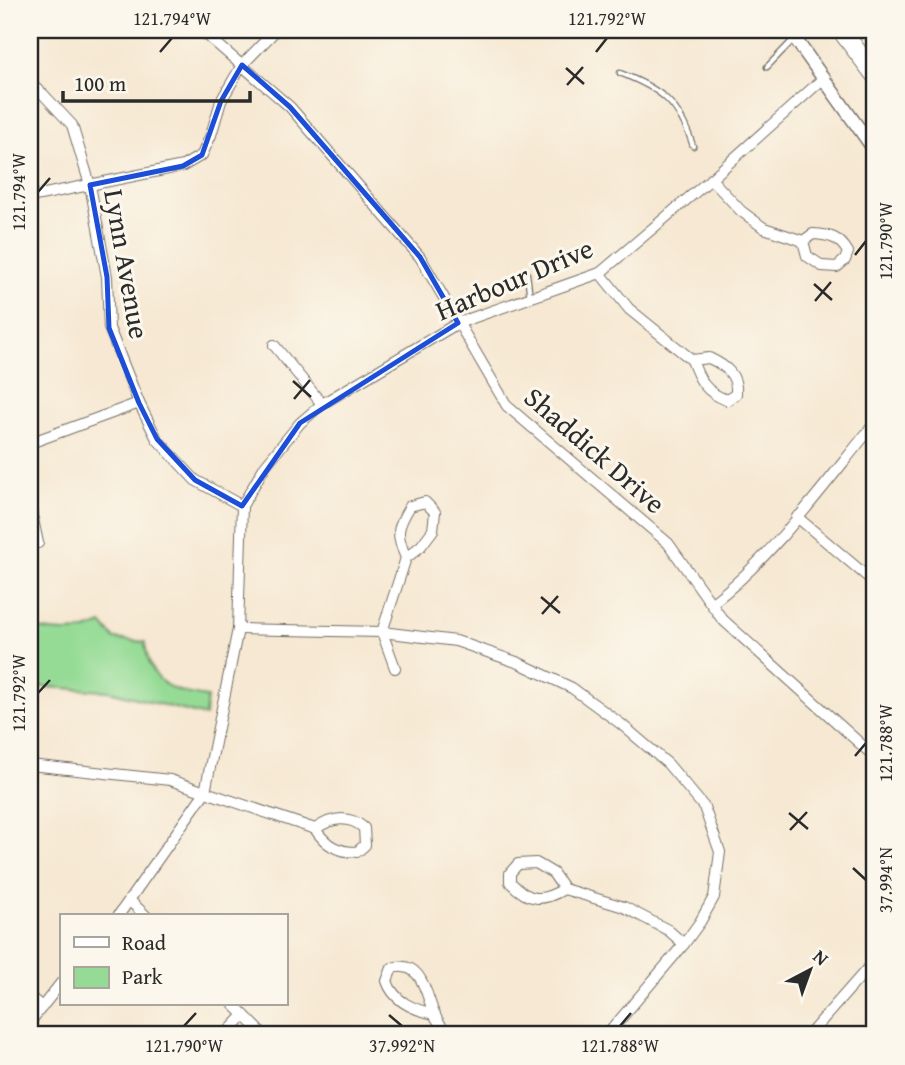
<svg xmlns="http://www.w3.org/2000/svg" width="905" height="1065" viewBox="0 0 905 1065" font-family="'Gentium Book Plus',serif">
  <style>
    .green { fill: #95db95; stroke: #608360; stroke-width: 2 }
    .lines { fill: none; stroke-linecap: round; stroke-linejoin: round }
    .service-casing { stroke: #726d65; stroke-width: 7 }
    .minor-casing { stroke: #726d65; stroke-width: 12 }
    .tertiary-casing { stroke: #726d65; stroke-width: 15 }
    .motorway-casing { stroke: #726d65; stroke-width: 20 }
    .service { stroke: #fff; stroke-width: 4.5 }
    .minor { stroke: #fff; stroke-width: 10 }
    .tertiary { stroke: #fff; stroke-width: 12 }
    .motorway { stroke: #fff; stroke-width: 18 }
    .tram { stroke: #2b2b2b; stroke-width: 2 }
    .marked { fill: none; stroke: #1d4ed8; stroke-width: 5; stroke-linejoin: round }
    .ticks { fill: none; stroke: #2b2b2b; stroke-width: 2.5 }
    .labels { text-anchor: middle; stroke-width: 6; stroke-linejoin: round; paint-order: stroke }
    .street-label { font-size: 28px; fill: #2b2b2b; stroke: #fbf7ec }
    .neatline { fill: none; stroke: #2b2b2b; stroke-width: 2.5 }
    .ticks-label { font-size: 18px; text-anchor: middle; fill: #2b2b2b }
  </style>
  <rect width="100%" height="100%" fill="#fbf7ec"/>
  <filter id="ink" filterUnits="userSpaceOnUse"><feTurbulence type="fractalNoise" baseFrequency=".0143" numOctaves="2"/><feDisplacementMap in="SourceGraphic" scale="14" xChannelSelector="R" yChannelSelector="G"/><feConvolveMatrix kernelMatrix="1 2 1 2 8 2 1 2 1" color-interpolation-filters="sRGB"/></filter>
  <filter id="wash" filterUnits="userSpaceOnUse"><feTurbulence type="fractalNoise" baseFrequency=".00686" numOctaves="4" result="noise"/><feDisplacementMap in="SourceGraphic" scale="28" xChannelSelector="R" yChannelSelector="G"/><feGaussianBlur stdDeviation="1.57" result="paint"/><feColorMatrix in="noise" values="0 0 0 0 0 0 0 0 0 0 0 0 0 0 0 0 0 1.4 0 .05"/><feComposite in="paint" operator="in"/></filter>
  <g filter="url(#wash)">
    <rect width="100%" height="100%" fill="#f6e8d2"/>
    <path class="green" d="M102,624L115,639L145,642C149,683 170,692 207,697L205,716L109,691L30,686V628C56,632 78,636 102,624Z"/>
  </g>
  <g filter="url(#ink)">
    <g class="lines">
      <g class="service-casing">
        <g id="service">
          <polyline points="767,67 793,40"/>
          <path d="M620,73C661,89 679,102 693,146"/>
          <polyline points="527,274 530,297"/>
        </g>
      </g>
      <g class="minor-casing">
        <g id="minor">
          <polyline points="201,30 290,107 420,257 507,406 668,543 722,619 875,757"/>
          <polyline points="30,84 43,94 72,125 90,185 107,277 109,328 139,403 157,439 195,480 242,506"/>
          <polyline points="711,179 741,211 764,228 803,241"/>
          <polyline points="30,197 183,166 202,155 211,135 221,101 242,65 276,30"/>
          <path d="M813,234C830,235 839,237 848,252L845,260L837,267L822,266L807,256L803,241Z"/>
          <polyline points="600,273 629,309 692,360"/>
          <polyline points="274,345 322,404"/>
          <path d="M709,358C726,366 738,375 736,394L727,400C706,393 699,380 692,360Z"/>
          <polyline points="30,443 139,403"/>
          <polyline points="30,505 38,543"/>
          <polyline points="797,517 875,583"/>
          <path d="M712,603C772,558 827,481 875,423"/>
          <polyline points="238,629 382,632 456,641 519,663 572,688 621,724 668,764 704,807 720,852 714,897 700,922 684,944 607,1035"/>
          <path d="M395,668L382,632L406,558L421,546L433,530L435,512L425,502L410,506C396,529 396,534 406,558"/>
          <path d="M30,765L170,780L315,829C326,845 337,852 357,852L365,845L364,828C348,814 331,818 315,829"/>
          <path d="M564,889C542,902 529,902 510,882V873L518,864L536,863L553,873L564,889L624,907L668,930L684,944"/>
          <polyline points="130,901 146,916"/>
          <polyline points="118,916 205,792 238,629 242,506 265,466 300,423 322,404 458,323 600,273 711,179 825,77"/>
          <polyline points="30,997 42,1007"/>
          <polyline points="233,1004 264,1035"/>
          <path d="M435,1014C414,1010 394,1002 387,981L392,968C423,959 426,996 435,1016C439,1022 443,1029 447,1035"/>
          <polyline points="30,1022 61,983"/>
          <polyline points="225,1035 244,1015"/>
          <polyline points="809,1035 875,960"/>
        </g>
      </g>
      <g class="tertiary-casing">
        <polyline id="tertiary" points="789,30 875,151"/>
      </g>
      <g class="motorway-casing">
        <polyline id="motorway" points="841,30 875,75"/>
      </g>
      <use href="#service" class="service"/>
      <use href="#minor" class="minor"/>
      <use href="#tertiary" class="tertiary"/>
      <use href="#motorway" class="motorway"/>
      <polyline class="tram" points="874,30 875,32"/>
    </g>
  </g>
  <path class="marked" d="M242,65L290,107L420,257L458,323L300,423L242,506L195,480L157,439L139,403L109,328L107,277L90,185L183,166L202,155L221,101Z"/>
  <path class="ticks" d="M160,52L172,38M596,52L607,38M566,68L584,84M567,85L583,67M38,192L50,178M855,255L866,241M814,284L832,300M815,301L831,282M293,381L311,397M294,399L310,380M541,597L560,613M542,614L558,596M38,693L50,680M855,756L866,743M789,813L808,829M790,830L807,812M853,868L866,880M389,1015L402,1026M184,1026L196,1013M620,1026L631,1013"/>
  <g class="labels">
    <g class="street-label">
      <text transform="translate(127 264) rotate(80)" y="10">Lynn Avenue</text>
      <text transform="translate(514 279) rotate(-23)" y="10">Harbour Drive</text>
      <text transform="translate(595 450) rotate(41)" y="10">Shaddick Drive</text>
    </g>
  </g>
  <rect width="905" height="1065" fill="none" stroke="#fbf7ec" stroke-width="77"/>
  <rect x="60" y="914" width="228" height="91" fill="#fbf7ec" stroke="#a8a59f" stroke-width="2"/>
  <rect x="74" y="937" width="35" height="10" fill="#ffffff" stroke="#a8a59f" stroke-width="2"/>
  <text x="122" y="950" font-size="21" fill="#2b2b2b">Road</text>
  <rect x="74" y="967" width="35" height="21" fill="#95db95" stroke="#a8a59f" stroke-width="2"/>
  <text x="122" y="984" font-size="21" fill="#2b2b2b">Park</text>
  <g transform="translate(810 970) rotate(41)" stroke="#fbf7ec" stroke-width="5" paint-order="stroke">
  <path d="M0-5L12 26L0 18L-12 26Z" fill="#2b2b2b"/>
  <text y="-10" font-size="19" font-weight="bold" text-anchor="middle" fill="#2b2b2b">N</text>
  </g>
  <path d="M63 91v10h187v-10" fill="none" stroke="#2b2b2b" stroke-width="3.5"/>
  <text x="74" y="91" font-size="21" fill="#2b2b2b" stroke="#fbf7ec" stroke-width="5" paint-order="stroke">100 m</text>
  <rect x="38" y="38" width="828" height="988" class="neatline"/>
  <g class="ticks-label">
    <text x="172" y="25">121.794°W</text>
    <text x="607" y="25">121.792°W</text>
    <text transform="translate(19 192) rotate(-90)" y="6">121.794°W</text>
    <text transform="translate(886 241) rotate(-90)" y="6">121.790°W</text>
    <text transform="translate(19 693) rotate(-90)" y="6">121.792°W</text>
    <text transform="translate(886 743) rotate(-90)" y="6">121.788°W</text>
    <text transform="translate(886 880) rotate(-90)" y="6">37.994°N</text>
    <text x="184" y="1052">121.790°W</text>
    <text x="402" y="1052">37.992°N</text>
    <text x="620" y="1052">121.788°W</text>
  </g>
</svg>
